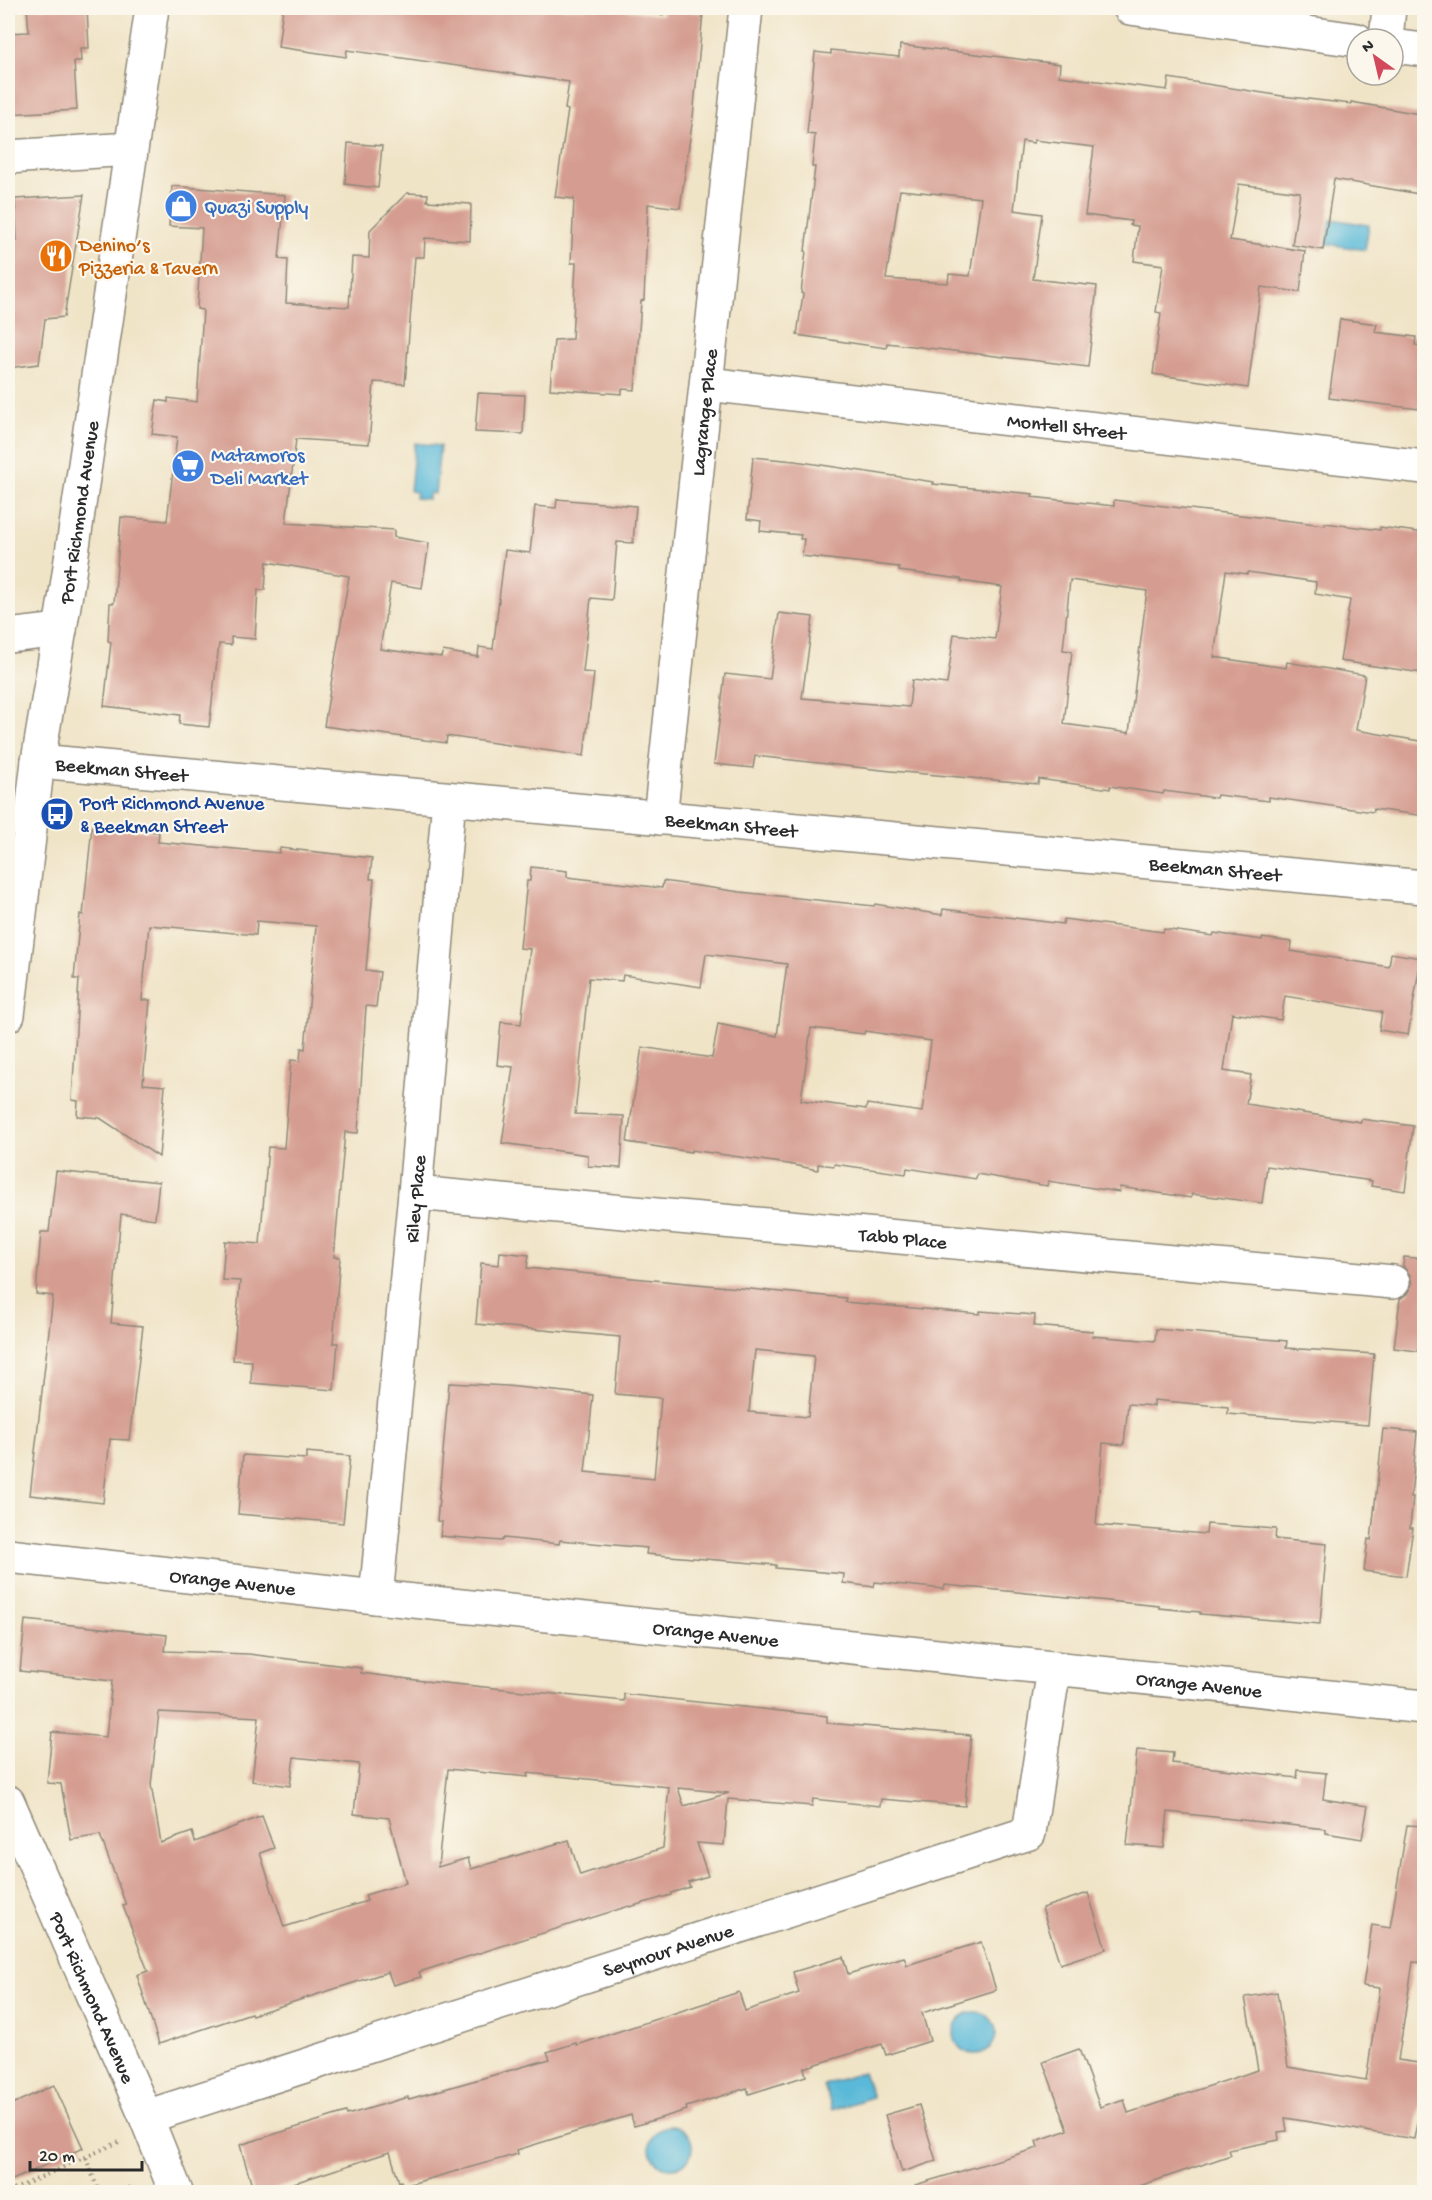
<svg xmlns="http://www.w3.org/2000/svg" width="1432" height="2200" viewBox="0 0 1432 2200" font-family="'Gochi Hand',sans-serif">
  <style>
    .water { fill: #5ab9d8; stroke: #427282; stroke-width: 1.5 }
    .building { fill: #d59d91; fill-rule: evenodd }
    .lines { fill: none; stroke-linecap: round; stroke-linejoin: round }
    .minor-casing { stroke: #8e8879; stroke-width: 36 }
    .tertiary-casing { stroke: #8e8879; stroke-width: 36 }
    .path { stroke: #8e8879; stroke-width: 4; stroke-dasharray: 1.5 4.5; stroke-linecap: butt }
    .minor { stroke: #fff; stroke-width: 33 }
    .tertiary { stroke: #fff; stroke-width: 33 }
    .labels { text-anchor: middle; stroke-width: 4.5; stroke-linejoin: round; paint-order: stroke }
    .shop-label { font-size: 20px; fill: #366cbe; stroke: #fbf7ec; text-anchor: start }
    .food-label { font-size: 20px; fill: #c56008; stroke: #fbf7ec; text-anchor: start }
    .street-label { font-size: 20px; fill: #2b2b2b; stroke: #fbf7ec }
    .transit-label { font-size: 20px; fill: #164399; stroke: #fbf7ec; text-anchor: start }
  </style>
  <rect width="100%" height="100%" fill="#fbf7ec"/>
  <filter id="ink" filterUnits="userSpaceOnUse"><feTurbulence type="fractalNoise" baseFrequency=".0167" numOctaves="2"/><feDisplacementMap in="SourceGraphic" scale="12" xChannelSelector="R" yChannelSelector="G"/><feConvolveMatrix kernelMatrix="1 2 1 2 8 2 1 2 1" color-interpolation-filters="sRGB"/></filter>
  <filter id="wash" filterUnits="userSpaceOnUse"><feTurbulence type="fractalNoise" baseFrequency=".008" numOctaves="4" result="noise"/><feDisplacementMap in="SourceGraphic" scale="24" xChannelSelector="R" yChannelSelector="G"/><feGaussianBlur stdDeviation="1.35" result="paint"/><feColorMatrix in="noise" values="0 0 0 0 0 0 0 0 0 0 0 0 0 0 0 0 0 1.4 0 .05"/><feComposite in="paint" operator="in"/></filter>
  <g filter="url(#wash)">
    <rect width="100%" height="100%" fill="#f0e4c7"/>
    <g class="water">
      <polygon points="1331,219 1369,225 1365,250 1327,244"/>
      <polygon points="415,443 440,446 435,494 429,493 428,499 415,498 416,492 410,491"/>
      <circle cx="975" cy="2033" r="21"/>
      <polygon points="863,2072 872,2097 832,2110 824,2085"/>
      <circle cx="671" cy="2147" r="21"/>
    </g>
    <g id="blocks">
      <g class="building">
        <polygon points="27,8 87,8 89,48 80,48 81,61 74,61 77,110 8,114 8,33 29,32"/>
        <polygon points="283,8 613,8 663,15 663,9 703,13 693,117 680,208 648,204 644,300 641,301 635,390 622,389 622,394 550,389 554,340 572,339 576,263 571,263 574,199 555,197 568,110 565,109 569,82 347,50 346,57 278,47"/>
        <path d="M900,45L1060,64L1059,76L1167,90L1169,78L1282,96L1351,104V102L1425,115V195L1334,179L1323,250L1292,245L1300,192L1239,184L1230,240L1305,251L1300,292L1261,287L1248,388L1153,374L1161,313L1156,312L1163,265L1134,261L1138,226L1130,225L1131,221L1085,215L1094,147L1034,140V143L1022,141L1014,210L1042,214L1033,279L1097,286L1088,367L887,343L886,348L797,335L803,294L801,293L806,251H805L815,167H812L815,135L807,134L815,52L831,54V50L899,57ZM900,190L981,198L970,276L949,274L948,283L886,279Z"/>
        <polygon points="348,143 382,146 378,188 345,184"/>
        <polygon points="172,186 285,195 279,259 288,260 286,303 349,307 352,257 369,258 370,230 407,193 428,194 427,201 471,204 470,241 425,238 424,257 415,257 405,384 374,382 369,444 296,439 286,523 394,530 394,537 429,543 422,588 391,583 380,649 441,657 443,651 478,657 479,647 493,649 505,550 530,553 535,506 556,508 557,499 636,506 633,543 617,542 612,600 591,598 583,672 594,673 584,756 447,736 446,743 324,726 349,576 267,562 265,590 258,590 255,639 231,637 231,645 219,644 209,727 179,724 180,715 104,706 111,642 108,641 110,603 114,603 121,517 167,521 177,437 152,434 157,400 168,402 168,398 197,402 203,310 197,309 202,228 169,226"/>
        <polygon points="84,195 64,317 45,319 39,364 8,368 8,241 17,240 15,199"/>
        <polygon points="1340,319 1377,324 1375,332 1416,337 1415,345 1425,347 1425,371 1419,409 1329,398"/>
        <polygon points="478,393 525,395 523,434 475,432"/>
        <path d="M753,457L795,461L934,482L933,484L1033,494L1032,497L1114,506V500L1325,525V523L1380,530V527L1425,533V653L1422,673L1340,661L1350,600L1315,594L1316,582L1248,572L1247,574L1226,571L1214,657L1286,668L1287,662L1365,675L1356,730L1425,742V816L1374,809L1373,812L1269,797V801L1217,795L1216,798L1164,791L1163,794L1110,786V789L1039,779L1038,784L891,771L755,756L753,768L714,764L725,674L770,679L779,613L813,617L802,698L909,707L912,680L947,684L954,634L995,639L1002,587L961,581V579L899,571V567L802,556L804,539H800L801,535L760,531L761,521L747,519ZM1070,580L1147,591L1129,733L1064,724L1072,651L1063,650Z"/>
        <polygon points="92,826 159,832 158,842 279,853 280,848 372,858 370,879 374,879 366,970 380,972 376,1007 366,1006 358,1133 345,1132 334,1257 340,1257 333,1343 338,1343 334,1390 251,1383 252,1361 233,1360 240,1281 222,1280 225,1241 260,1244 268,1147 284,1148 291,1060 300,1061 301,1048 305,1049 316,926 257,921 256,935 149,925 142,1000 150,1000 143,1084 165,1086 159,1157 100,1118 77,1116 78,1101 72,1100 79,979 74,979 80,914 83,915"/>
        <path d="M531,867L567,871V877L662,888L663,881L740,892L874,906L875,904L942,915L943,909L1063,924L1064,919L1163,932L1164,929L1213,936L1214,933L1262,940V938L1292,942L1291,951L1389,967L1391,953L1421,958L1408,1035L1379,1030L1382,1012L1285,996L1281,1020L1232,1013L1224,1071L1251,1075L1246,1104L1361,1122V1119L1413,1126L1405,1191L1371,1186L1372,1181L1267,1166L1262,1203L1192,1194L1191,1198L1120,1187L1119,1192L1048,1181L1047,1186L977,1174L976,1179L907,1168L906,1174L834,1164V1166L818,1164V1170L788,1164L691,1150V1152L627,1142L642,1047L712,1058L718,1024L777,1036L787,964L706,954L701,987L623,975L622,981L589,978L575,1114L624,1116L621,1168L588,1166V1155L502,1143L513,1067L497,1065L501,1022L521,1024L530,949L520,948L527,881H530ZM811,1028L864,1034L865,1031L931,1041L922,1112L867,1104L866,1109L801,1100Z"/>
        <polygon points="56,1171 159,1182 155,1219 121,1214 111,1323 143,1326 129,1440 110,1439 103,1503 30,1495 53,1296 36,1294 41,1232 49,1232"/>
        <path d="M500,1252L529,1255L527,1268L846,1298L845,1302L980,1314V1311L1035,1315L1034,1326L1093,1331L1092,1336L1155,1341L1156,1329L1287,1341L1286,1348L1374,1354L1368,1425L1228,1414V1407L1154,1400V1406L1128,1404L1124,1445L1103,1443L1096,1525L1206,1534L1207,1524L1276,1529L1275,1539L1327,1544L1320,1624L1200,1614V1612L1159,1608V1606L945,1585L944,1589L875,1582L874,1587L843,1583L844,1574L776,1568V1565L646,1554L647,1548L560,1540L559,1544L504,1538L501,1541L440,1536L442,1522L437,1521L449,1383L507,1386L593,1395L585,1472L654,1479L661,1398L615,1394L620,1337L476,1324L481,1263L499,1265ZM755,1350L814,1356L808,1417L749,1412Z"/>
        <polygon points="1404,1257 1425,1259 1425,1352 1394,1348 1400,1299 1408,1293 1412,1284 1410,1275 1403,1266"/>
        <polygon points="1383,1429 1417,1432 1411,1497 1413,1497 1410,1528 1413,1528 1406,1576 1364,1571 1368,1539 1371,1540"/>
        <polygon points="306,1452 350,1456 343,1523 238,1514 243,1455 306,1459"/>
        <path d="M25,1620L167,1635L165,1651L248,1654L361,1668V1673L424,1681L624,1701V1694L827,1716V1723L971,1735L965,1806L881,1799L880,1806L813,1799L812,1806L728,1799L724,1845L697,1843L708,1876L688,1882L690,1887L671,1893V1895L630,1907L629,1906L419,1972L421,1977L393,1985L388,1972L252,2015L251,2013L159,2044L137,1975L148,1971L123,1906L126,1905L100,1835L71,1840L61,1784L47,1783L52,1732L106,1737L112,1681L20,1671ZM159,1712L259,1717L252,1781L290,1786L294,1757L359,1764L354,1814L389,1818L406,1883L365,1895L367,1901L284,1927L260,1853L274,1848L262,1816L195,1842L192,1832L161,1843L151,1785ZM448,1769L528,1777L527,1773L669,1787L663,1848L580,1875L569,1840L471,1869L468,1858L438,1867ZM678,1788L729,1793L684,1806Z"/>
        <polygon points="1137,1750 1173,1753 1172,1763 1297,1778 1298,1770 1326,1773 1323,1799 1368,1806 1362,1839 1326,1833 1326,1829 1168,1812 1164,1848 1127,1845"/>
        <polygon points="1407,1825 1425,1826 1425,1963 1413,1962 1398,2060 1425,2064 1425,2082 1414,2139 1285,2118 1287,2131 1278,2132 1279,2140 1229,2150 1231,2155 1119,2193 917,2193 915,2185 1038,2148 1036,2141 1068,2130 1043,2062 1079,2049 1100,2107 1124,2099 1128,2113 1258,2070 1245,1997 1277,1992 1288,2067 1366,2080 1380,1988 1363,1986 1372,1925 1390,1928"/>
        <polygon points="1088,1893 1106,1949 1060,1964 1042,1908"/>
        <polygon points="981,1942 996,1990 922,2013 930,2041 886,2055 882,2044 804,2068 806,2076 749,2094 747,2088 686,2107 687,2110 634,2126 631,2115 517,2150 518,2154 403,2186 401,2181 399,2182 390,2152 263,2193 254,2193 240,2145 346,2112 347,2115 408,2097 409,2099 550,2059 547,2052 576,2043 577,2045 739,1992 745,2011 799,1993 793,1972 843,1957 848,1974 904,1957 907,1965"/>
        <polygon points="54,2085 83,2148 8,2182 8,2106"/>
        <polygon points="919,2105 936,2161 902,2172 885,2115"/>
      </g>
    </g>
  </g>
  <g filter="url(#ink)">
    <use href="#blocks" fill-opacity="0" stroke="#8e8879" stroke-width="1.5"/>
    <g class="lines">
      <g class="minor-casing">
        <g id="minor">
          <polyline points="1130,8 1357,40"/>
          <polyline points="1386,39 1389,8"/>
          <polyline points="1393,46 1424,50"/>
          <polyline points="8,157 130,149"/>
          <path id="s1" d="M707,384L1424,467"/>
          <path id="s2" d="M38,761L1424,887"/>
          <path id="s3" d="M660,818L746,8"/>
          <path id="s4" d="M415,1193L1393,1282"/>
          <path id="s5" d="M8,1556L376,1597L1424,1707"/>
          <path id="s6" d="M376,1597L415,1193L449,799"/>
          <path id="s7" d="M146,2117L1029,1833L1054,1668"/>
        </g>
      </g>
      <g class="tertiary-casing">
        <g id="tertiary">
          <polyline points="8,636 60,630"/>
          <path id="s8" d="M8,1015L38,761L67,587L152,8"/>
          <path id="s9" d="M8,1802L146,2117L176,2192"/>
        </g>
      </g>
      <g class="path">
        <polyline points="86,2158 97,2187 101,2192"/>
        <polyline points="8,2192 119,2142"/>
        <polyline points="118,2192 134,2186"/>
      </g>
      <use href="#minor" class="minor"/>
      <use href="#tertiary" class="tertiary"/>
    </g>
  </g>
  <defs>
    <g id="shop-disc" transform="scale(1.725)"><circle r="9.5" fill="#3f7fe0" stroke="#fbf7ec"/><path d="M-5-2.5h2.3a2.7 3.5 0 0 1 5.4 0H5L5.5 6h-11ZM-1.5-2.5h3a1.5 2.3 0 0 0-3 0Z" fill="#fff"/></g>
    <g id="restaurant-disc" transform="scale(1.725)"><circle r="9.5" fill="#e8710a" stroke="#fbf7ec"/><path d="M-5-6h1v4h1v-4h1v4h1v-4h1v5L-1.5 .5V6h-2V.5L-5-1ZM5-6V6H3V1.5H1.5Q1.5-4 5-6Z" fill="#fff"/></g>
    <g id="supermarket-disc" transform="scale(1.725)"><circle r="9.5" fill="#3f7fe0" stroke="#fbf7ec"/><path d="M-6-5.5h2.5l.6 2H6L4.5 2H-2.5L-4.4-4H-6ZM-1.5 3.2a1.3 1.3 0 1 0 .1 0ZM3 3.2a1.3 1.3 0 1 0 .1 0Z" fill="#fff"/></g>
    <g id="bus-disc" transform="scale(1.725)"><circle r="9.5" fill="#1a4fb4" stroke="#fbf7ec"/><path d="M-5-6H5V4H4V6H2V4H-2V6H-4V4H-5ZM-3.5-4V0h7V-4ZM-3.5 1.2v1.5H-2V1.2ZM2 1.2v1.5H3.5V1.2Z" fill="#fff"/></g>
  </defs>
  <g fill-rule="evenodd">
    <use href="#shop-disc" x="181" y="206"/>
    <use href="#restaurant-disc" x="56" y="256"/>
    <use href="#supermarket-disc" x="188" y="466"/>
    <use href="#bus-disc" x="57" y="814"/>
  </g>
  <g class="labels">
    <g class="shop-label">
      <text x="204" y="213">Quazi Supply</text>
      <text x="211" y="461">Matamoros<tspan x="211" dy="23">Deli Market</tspan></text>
    </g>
    <g class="food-label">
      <text x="79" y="251">Denino’s<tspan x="79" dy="23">Pizzeria &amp; Tavern</tspan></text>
    </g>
    <g class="street-label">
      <text dy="7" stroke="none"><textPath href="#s3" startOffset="408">Lagrange Place</textPath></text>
      <text dy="7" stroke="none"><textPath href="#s1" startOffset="362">Montell Street</textPath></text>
      <text dy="7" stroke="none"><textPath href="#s8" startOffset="508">Port Richmond Avenue</textPath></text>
      <text dy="7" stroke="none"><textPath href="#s2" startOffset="84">Beekman Street</textPath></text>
      <text dy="7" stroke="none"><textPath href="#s2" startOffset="696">Beekman Street</textPath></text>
      <text dy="7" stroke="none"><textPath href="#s2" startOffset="1182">Beekman Street</textPath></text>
      <text dy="7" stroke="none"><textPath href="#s6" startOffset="400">Riley Place</textPath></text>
      <text dy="7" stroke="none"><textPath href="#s4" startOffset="490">Tabb Place</textPath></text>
      <text dy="7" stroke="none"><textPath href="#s5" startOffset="226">Orange Avenue</textPath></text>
      <text dy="7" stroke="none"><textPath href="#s5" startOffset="712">Orange Avenue</textPath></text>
      <text dy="7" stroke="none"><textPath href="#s5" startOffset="1198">Orange Avenue</textPath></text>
      <text dy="7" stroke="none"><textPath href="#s7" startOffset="548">Seymour Avenue</textPath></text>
      <text dy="7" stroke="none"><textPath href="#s9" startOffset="213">Port Richmond Avenue</textPath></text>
    </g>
    <g class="transit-label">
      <text x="80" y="809">Port Richmond Avenue<tspan x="80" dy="23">&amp; Beekman Street</tspan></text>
    </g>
  </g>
  <rect width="1432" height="2200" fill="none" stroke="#fbf7ec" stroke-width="30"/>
  <g transform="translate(1375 57) rotate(326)"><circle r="28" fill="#fbf7ec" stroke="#a8a59f" stroke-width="1.5"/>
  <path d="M0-4.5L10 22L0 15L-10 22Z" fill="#d1495b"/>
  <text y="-9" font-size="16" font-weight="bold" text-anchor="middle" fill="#2b2b2b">N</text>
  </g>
  <path d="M30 2161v9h112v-9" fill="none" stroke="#2b2b2b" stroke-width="3"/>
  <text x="39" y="2161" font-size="18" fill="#2b2b2b" stroke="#fbf7ec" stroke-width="4.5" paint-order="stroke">20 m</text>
</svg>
